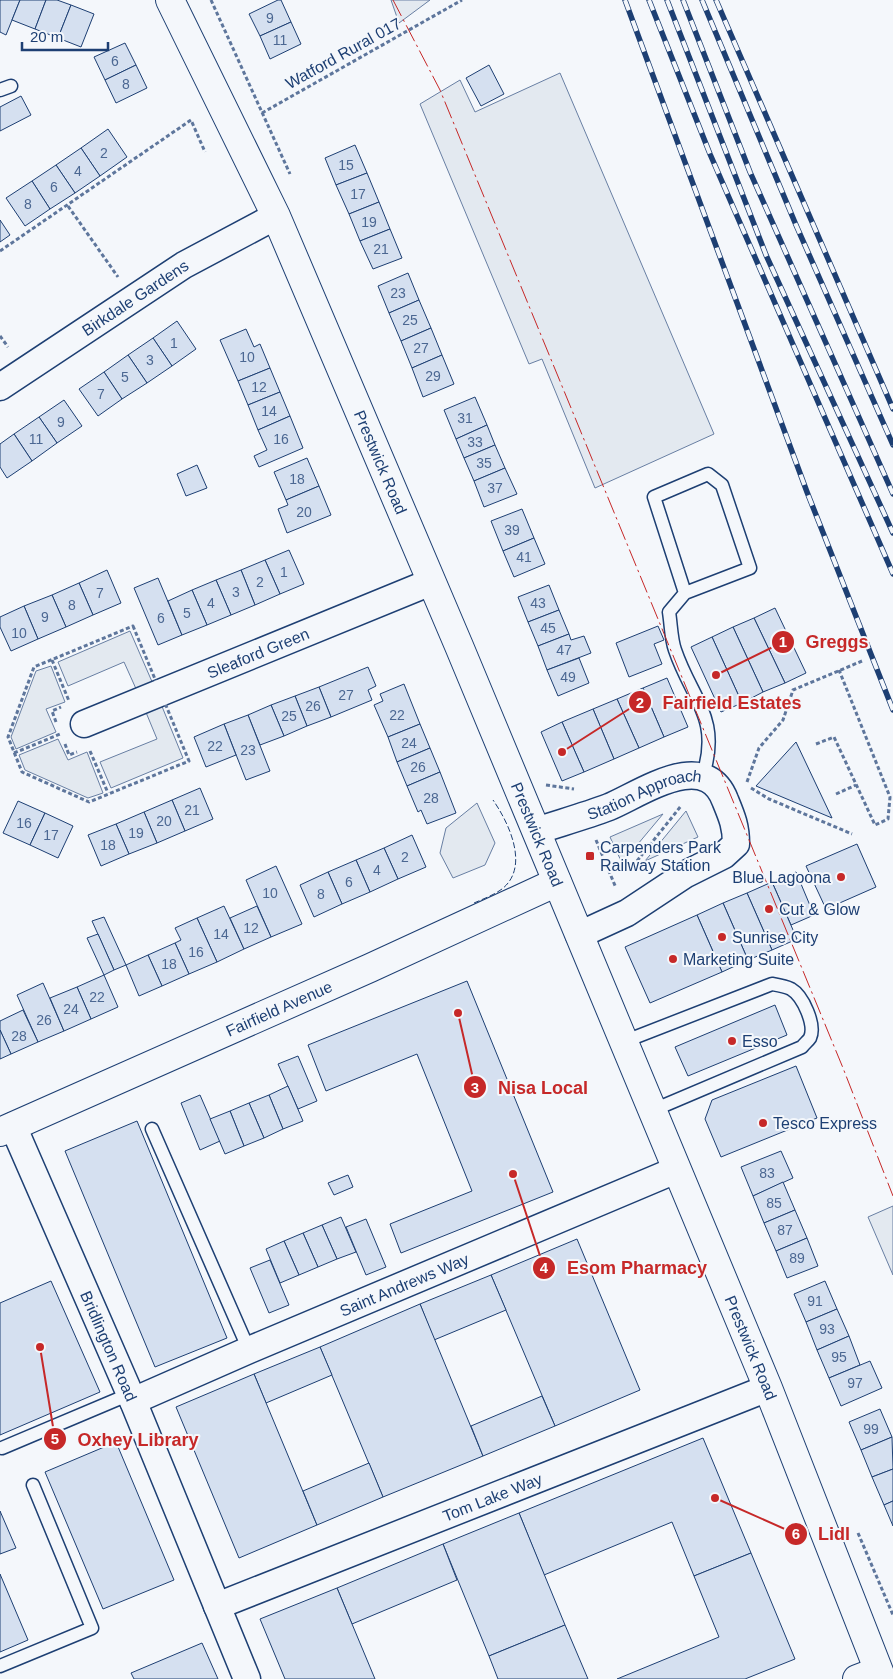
<svg xmlns="http://www.w3.org/2000/svg" width="893" height="1679" viewBox="0 0 893 1679" font-family="Arial,sans-serif">
  <style>
    .green { fill: #e3e9f0; stroke: #687fa3 }
    .building { fill: #d5e0f0; stroke: #1d3f73 }
    .lines { fill: none; stroke-linecap: round; stroke-linejoin: round }
    .service-casing { stroke: #1d3f73; stroke-width: 15 }
    .minor-casing { stroke: #1d3f73; stroke-width: 29 }
    .tertiary-casing { stroke: #1d3f73; stroke-width: 30 }
    .secondary-casing { stroke: #1d3f73; stroke-width: 30 }
    .path { stroke: #5e769c; stroke-width: 3; stroke-dasharray: 4 2.5; stroke-linecap: butt }
    .service { stroke: #f4f7fb; stroke-width: 12 }
    .minor { stroke: #f4f7fb; stroke-width: 26 }
    .tertiary { stroke: #f4f7fb; stroke-width: 28 }
    .secondary { stroke: #f4f7fb; stroke-width: 28 }
    .rail-casing { stroke: #1d3f73; stroke-width: 5.5 }
    .rail { stroke: #f4f7fb; stroke-width: 4; stroke-dasharray: 11; stroke-linecap: butt }
    .fence { stroke: #1d3f73; stroke-width: 1; stroke-dasharray: 6 2.5; stroke-linecap: butt }
    .power { stroke: #c62828; stroke-width: 1; stroke-dasharray: 18 4 2.5 4; stroke-linecap: butt }
    .poi-dot { fill: #c62828; stroke: #f4f7fb; stroke-width: 2 }
    .labels { text-anchor: middle; stroke-width: 4; stroke-linejoin: round; paint-order: stroke }
    .number-label { font-size: 14px; fill: #4b6792 }
    .street-label { font-size: 16px; fill: #1d3f73; stroke: #f4f7fb }
    .poi-label { font-size: 16px; fill: #1d3f73; stroke: #f4f7fb; text-anchor: start }
    .leader { fill: none; stroke: #c62828; stroke-width: 2 }
    .callout-dot { fill: #c62828; stroke: #f4f7fb; stroke-width: 2 }
    .mark-label { font-size: 15px; text-anchor: middle; font-weight: bold; fill: #fff }
    .callout-label { font-size: 18px; text-anchor: middle; font-weight: bold; fill: #c62828; stroke: #f4f7fb; stroke-width: 4; stroke-linejoin: round; paint-order: stroke }
  </style>
  <rect width="100%" height="100%" fill="#f4f7fb"/>
  <g class="green">
    <polygon points="391,0 430,0 399,23"/>
    <polygon points="560,73 714,434 595,488 542,359 529,364 420,104 460,80 475,112"/>
    <polygon points="130,631 153,684 137,691 124,662 68,686 58,662"/>
    <polygon points="51,666 65,702 46,709 56,732 16,749 11,737 36,671"/>
    <polygon points="161,704 183,758 111,788 100,762 157,739 145,710"/>
    <polygon points="58,739 68,760 87,752 103,793 88,798 25,770 19,755"/>
    <polygon points="477,803 495,843 485,865 453,878 440,853 446,828"/>
    <polygon points="686,811 698,837 645,861"/>
    <polygon points="663,814 622,863 610,837"/>
    <polygon points="893,1206 893,1275 868,1217"/>
  </g>
  <g class="building">
    <polygon points="0,0 20,0 6,35 0,32"/>
    <polygon points="20,0 46,0 35,29 12,20"/>
    <polygon points="46,0 57,0 71,5 58,38 35,29"/>
    <polygon points="278,0 281,0 291,22 260,36 249,14"/>
    <polygon points="71,5 94,14 81,47 58,38"/>
    <polygon points="291,22 301,44 270,59 260,36"/>
    <polygon points="125,43 136,65 105,80 94,57"/>
    <polygon points="136,65 147,88 116,103 105,80"/>
    <polygon points="489,65 504,94 481,106 466,78"/>
    <polygon points="21,96 31,115 0,131 0,107"/>
    <polygon points="108,129 127,157 100,176 81,148"/>
    <polygon points="355,145 367,173 336,185 325,158"/>
    <polygon points="81,148 100,176 75,193 56,165"/>
    <polygon points="56,165 75,193 50,209 32,181"/>
    <polygon points="367,173 379,202 349,214 336,185"/>
    <polygon points="32,181 50,209 25,226 6,198"/>
    <polygon points="379,202 390,229 360,241 349,214"/>
    <polygon points="0,220 10,235 0,242"/>
    <polygon points="390,229 402,258 373,269 360,241"/>
    <polygon points="408,273 419,300 389,313 378,286"/>
    <polygon points="419,300 431,328 401,341 389,313"/>
    <polygon points="177,321 196,349 172,366 153,338"/>
    <polygon points="431,328 442,355 412,368 401,341"/>
    <polygon points="246,329 254,347 260,344 270,368 238,381 220,340"/>
    <polygon points="153,338 172,366 147,383 128,355"/>
    <polygon points="128,355 147,383 122,399 104,372"/>
    <polygon points="442,355 454,384 423,397 412,368"/>
    <polygon points="270,368 280,392 248,405 238,381"/>
    <polygon points="104,372 122,399 98,416 79,389"/>
    <polygon points="280,392 290,416 258,430 248,405"/>
    <polygon points="475,397 487,425 456,439 444,410"/>
    <polygon points="64,400 82,426 57,443 39,417"/>
    <polygon points="290,416 303,448 259,467 254,456 267,450 258,430"/>
    <polygon points="39,417 57,443 32,461 14,434"/>
    <polygon points="487,425 495,445 464,458 456,439"/>
    <polygon points="14,434 32,461 7,478 0,467 0,444"/>
    <polygon points="495,445 505,468 474,481 464,458"/>
    <polygon points="307,458 319,486 286,500 274,472"/>
    <polygon points="197,465 207,488 186,496 177,474"/>
    <polygon points="505,468 517,494 484,507 474,481"/>
    <polygon points="319,486 331,515 287,533 278,509 288,505 286,500"/>
    <polygon points="522,509 534,538 503,551 491,521"/>
    <polygon points="534,538 545,564 514,577 503,551"/>
    <polygon points="289,550 304,584 280,594 265,560"/>
    <polygon points="265,560 280,594 255,605 241,570"/>
    <polygon points="107,570 121,603 93,615 79,583"/>
    <polygon points="241,570 255,605 231,615 216,580"/>
    <polygon points="158,578 182,635 158,645 134,588"/>
    <polygon points="216,580 231,615 207,625 192,590"/>
    <polygon points="79,583 93,615 66,627 52,595"/>
    <polygon points="549,585 559,610 528,622 518,597"/>
    <polygon points="192,590 207,625 182,635 168,601"/>
    <polygon points="52,595 66,627 38,639 24,606"/>
    <polygon points="24,606 38,639 11,651 0,627 0,617"/>
    <polygon points="775,608 806,673 785,683 754,618"/>
    <polygon points="559,610 569,634 538,646 528,622"/>
    <polygon points="754,618 785,683 763,692 733,627"/>
    <polygon points="658,626 664,640 654,644 662,664 629,677 616,643"/>
    <polygon points="733,627 763,692 742,703 712,637"/>
    <polygon points="569,634 571,640 584,636 591,653 547,670 538,646"/>
    <polygon points="712,637 742,703 721,712 691,647"/>
    <polygon points="579,658 589,683 558,696 547,670"/>
    <polygon points="368,667 376,686 368,690 372,700 331,717 319,687"/>
    <polygon points="667,678 688,727 664,737 643,688"/>
    <polygon points="404,684 420,724 388,737 374,705 383,701 380,694"/>
    <polygon points="319,687 331,717 307,726 295,696"/>
    <polygon points="643,688 664,737 639,748 617,699"/>
    <polygon points="295,696 307,726 284,736 271,705"/>
    <polygon points="617,699 639,748 614,759 593,709"/>
    <polygon points="271,705 284,736 260,745 248,715"/>
    <polygon points="593,709 614,759 584,772 562,722"/>
    <polygon points="248,715 270,771 246,780 224,724"/>
    <polygon points="562,722 584,772 562,781 541,732"/>
    <polygon points="224,724 236,755 206,767 194,737"/>
    <polygon points="420,724 430,748 397,762 388,737"/>
    <polygon points="796,742 832,818 756,786"/>
    <polygon points="430,748 440,772 407,786 397,762"/>
    <polygon points="440,772 456,813 427,824 421,810 418,812 407,786"/>
    <polygon points="200,788 213,819 185,831 172,800"/>
    <polygon points="172,800 185,831 157,843 144,812"/>
    <polygon points="18,801 45,813 30,845 3,833"/>
    <polygon points="144,812 157,843 129,854 116,824"/>
    <polygon points="45,813 73,826 58,858 30,845"/>
    <polygon points="116,824 129,854 101,866 88,835"/>
    <polygon points="412,835 426,867 398,879 384,848"/>
    <polygon points="857,844 876,887 826,909 806,866"/>
    <polygon points="384,848 398,879 370,892 356,860"/>
    <polygon points="356,860 370,892 342,904 328,872"/>
    <polygon points="276,866 302,924 271,937 246,880"/>
    <polygon points="328,872 342,904 314,917 300,885"/>
    <polygon points="796,872 814,915 791,925 772,882"/>
    <polygon points="772,882 797,939 772,950 747,893"/>
    <polygon points="747,893 772,950 748,960 723,903"/>
    <polygon points="723,903 748,960 722,972 697,915"/>
    <polygon points="224,906 244,949 217,962 197,918"/>
    <polygon points="257,906 271,937 244,949 230,918"/>
    <polygon points="697,915 722,972 650,1003 625,947"/>
    <polygon points="104,917 126,965 114,970 92,921"/>
    <polygon points="197,918 217,962 189,974 175,943 181,940 175,928"/>
    <polygon points="98,934 114,970 104,975 87,938"/>
    <polygon points="175,943 189,974 162,986 148,955"/>
    <polygon points="148,955 162,986 139,996 126,965"/>
    <polygon points="104,975 118,1007 91,1019 77,987"/>
    <polygon points="467,981 553,1192 401,1253 390,1224 472,1191 417,1054 326,1091 308,1045"/>
    <polygon points="43,983 64,1031 38,1042 17,995"/>
    <polygon points="77,987 91,1019 64,1031 50,998"/>
    <polygon points="775,1005 787,1035 688,1076 675,1047"/>
    <polygon points="23,1010 38,1042 11,1054 0,1030 0,1021"/>
    <polygon points="0,1030 11,1054 0,1059"/>
    <polygon points="298,1056 317,1101 298,1109 278,1064"/>
    <polygon points="796,1066 817,1118 721,1157 705,1119 712,1100"/>
    <polygon points="288,1086 303,1121 283,1129 269,1095"/>
    <polygon points="200,1095 220,1141 200,1150 181,1103"/>
    <polygon points="269,1095 283,1129 264,1138 249,1103"/>
    <polygon points="249,1103 264,1138 244,1146 230,1111"/>
    <polygon points="230,1111 244,1146 225,1154 210,1119"/>
    <polygon points="137,1121 227,1338 155,1367 65,1151"/>
    <polygon points="781,1151 793,1178 753,1196 741,1167"/>
    <polygon points="348,1175 353,1187 334,1195 328,1183"/>
    <polygon points="783,1182 795,1210 764,1223 753,1196"/>
    <polygon points="795,1210 807,1238 776,1251 764,1223"/>
    <polygon points="341,1217 356,1252 337,1259 322,1225"/>
    <polygon points="366,1219 386,1267 366,1275 346,1227"/>
    <polygon points="322,1225 337,1259 318,1267 303,1233"/>
    <polygon points="303,1233 318,1267 299,1275 284,1241"/>
    <polygon points="807,1238 818,1266 787,1278 776,1251"/>
    <polygon points="577,1239 640,1390 555,1426 491,1275"/>
    <polygon points="284,1241 299,1275 280,1283 266,1249"/>
    <polygon points="270,1260 289,1305 269,1313 250,1268"/>
    <polygon points="491,1275 506,1310 434,1340 420,1304"/>
    <polygon points="51,1281 100,1392 0,1435 0,1303"/>
    <polygon points="825,1281 837,1309 806,1322 794,1294"/>
    <polygon points="420,1304 483,1456 383,1497 320,1347"/>
    <polygon points="837,1309 849,1336 817,1350 806,1322"/>
    <polygon points="849,1336 860,1365 829,1378 817,1350"/>
    <polygon points="320,1347 332,1375 266,1403 254,1374"/>
    <polygon points="870,1361 882,1388 841,1406 829,1378"/>
    <polygon points="254,1374 317,1525 239,1558 176,1407"/>
    <polygon points="542,1396 555,1426 483,1456 471,1426"/>
    <polygon points="880,1409 892,1437 861,1450 849,1422"/>
    <polygon points="892,1437 893,1469 872,1477 861,1450"/>
    <polygon points="703,1438 751,1553 694,1576 672,1522 544,1575 519,1513"/>
    <polygon points="116,1442 174,1580 103,1609 45,1472"/>
    <polygon points="369,1463 383,1497 317,1525 303,1491"/>
    <polygon points="893,1469 893,1501 884,1505 872,1477"/>
    <polygon points="893,1501 893,1526 884,1505"/>
    <polygon points="0,1511 16,1548 0,1554"/>
    <polygon points="519,1513 565,1625 489,1656 443,1544"/>
    <polygon points="443,1544 457,1580 352,1624 337,1588"/>
    <polygon points="751,1553 795,1659 745,1679 617,1679 719,1637 694,1576"/>
    <polygon points="0,1574 28,1640 0,1652"/>
    <polygon points="337,1588 375,1679 285,1679 260,1619"/>
    <polygon points="565,1625 588,1679 498,1679 489,1656"/>
    <polygon points="202,1643 218,1679 134,1679 131,1673"/>
  </g>
  <g class="lines">
    <g class="service-casing">
      <g id="service">
        <polyline points="0,90 11,86"/>
        <path d="M685,593L750,568L722,485L708,474L654,497L685,593L669,612C671,624 671,639 675,650C692,700 721,718 703,775"/>
        <path d="M623,1042L772,984C778,985 785,986 791,989C803,996 816,1025 810,1038C808,1041 804,1044 802,1047L651,1111"/>
        <polyline points="152,1129 249,1350"/>
        <polyline points="2,1448 130,1394"/>
        <polyline points="0,1666 92,1628 33,1485"/>
      </g>
    </g>
    <g class="minor-casing">
      <g id="minor">
        <path id="s1" d="M0,387L184,265L276,216"/>
        <path id="s2" d="M84,724L431,582"/>
        <path id="s3" d="M536,831C560,823 585,816 609,807C642,793 705,748 725,800C732,817 736,826 736,844L724,855L686,874L627,913L579,935"/>
        <path id="s4" d="M13,1126L133,1401L247,1679"/>
        <path id="s5" d="M133,1401L249,1350L676,1170"/>
        <path id="s6" d="M217,1606L768,1388"/>
      </g>
    </g>
    <g class="tertiary-casing">
      <g id="tertiary">
        <path id="s7" d="M0,1132L370,968L557,882"/>
        <polyline points="857,1679 878,1671"/>
      </g>
    </g>
    <g class="secondary-casing">
      <g id="secondary">
        <path id="s8" d="M170,0L276,216L459,646L768,1388L882,1679"/>
      </g>
    </g>
    <g class="path">
      <polyline points="211,0 290,174"/>
      <polyline points="262,113 462,0"/>
      <polyline points="68,206 118,277"/>
      <polyline points="0,251 191,120 205,152"/>
      <polyline points="0,336 8,347"/>
      <polygon points="133,626 189,761 89,802 22,772 8,737 34,667"/>
      <polyline points="52,660 69,701"/>
      <polyline points="56,722 52,711 61,707"/>
      <polyline points="65,744 69,755 77,752"/>
      <polyline points="816,744 834,737 875,825 888,819 890,797 839,670"/>
      <polyline points="90,751 108,793"/>
      <polyline points="14,753 60,734"/>
      <polyline points="747,782 759,748 783,720 793,690 862,661"/>
      <polyline points="546,785 574,789"/>
      <polyline points="751,788 769,799 852,834"/>
      <polyline points="836,794 856,785"/>
      <polyline points="596,840 616,888"/>
      <polyline points="633,866 681,806"/>
      <polyline points="858,1533 893,1615"/>
    </g>
    <use href="#service" class="service"/>
    <use href="#minor" class="minor"/>
    <use href="#tertiary" class="tertiary"/>
    <use href="#secondary" class="secondary"/>
    <g class="rail-casing">
      <g id="rail">
        <polyline points="625,0 807,492 893,710"/>
        <polyline points="649,0 710,154 893,574"/>
        <polyline points="667,0 766,255 893,533"/>
        <polyline points="683,0 750,172 893,494"/>
        <polyline points="702,0 796,225 893,445"/>
        <polyline points="716,0 893,409"/>
      </g>
    </g>
    <use href="#rail" class="rail"/>
    <path class="fence" d="M474,903C483,899 494,895 502,889C530,867 509,823 493,800"/>
    <polyline class="power" points="393,0 440,90 843,1068 893,1196"/>
  </g>
  <g class="poi-dot">
    <rect x="585" y="851" width="10" height="10" rx="2.5"/>
    <circle cx="841" cy="877" r="5"/>
    <circle cx="769" cy="909" r="5"/>
    <circle cx="722" cy="937" r="5"/>
    <circle cx="673" cy="959" r="5"/>
    <circle cx="732" cy="1041" r="5"/>
    <circle cx="763" cy="1123" r="5"/>
  </g>
  <g class="labels">
    <g class="number-label">
      <text x="270" y="23">9</text>
      <text x="280" y="45">11</text>
      <text x="115" y="66">6</text>
      <text x="126" y="89">8</text>
      <text x="104" y="158">2</text>
      <text x="346" y="170">15</text>
      <text x="78" y="176">4</text>
      <text x="54" y="192">6</text>
      <text x="358" y="199">17</text>
      <text x="28" y="209">8</text>
      <text x="369" y="227">19</text>
      <text x="381" y="254">21</text>
      <text x="398" y="298">23</text>
      <text x="410" y="325">25</text>
      <text x="174" y="348">1</text>
      <text x="421" y="353">27</text>
      <text x="247" y="362">10</text>
      <text x="150" y="365">3</text>
      <text x="433" y="381">29</text>
      <text x="125" y="382">5</text>
      <text x="259" y="392">12</text>
      <text x="101" y="399">7</text>
      <text x="269" y="416">14</text>
      <text x="465" y="423">31</text>
      <text x="61" y="427">9</text>
      <text x="36" y="444">11</text>
      <text x="281" y="444">16</text>
      <text x="475" y="447">33</text>
      <text x="484" y="468">35</text>
      <text x="297" y="484">18</text>
      <text x="495" y="493">37</text>
      <text x="304" y="517">20</text>
      <text x="512" y="535">39</text>
      <text x="524" y="562">41</text>
      <text x="284" y="577">1</text>
      <text x="260" y="587">2</text>
      <text x="236" y="597">3</text>
      <text x="100" y="598">7</text>
      <text x="211" y="608">4</text>
      <text x="538" y="608">43</text>
      <text x="72" y="610">8</text>
      <text x="187" y="618">5</text>
      <text x="45" y="622">9</text>
      <text x="161" y="623">6</text>
      <text x="548" y="633">45</text>
      <text x="19" y="638">10</text>
      <text x="564" y="655">47</text>
      <text x="568" y="682">49</text>
      <text x="346" y="700">27</text>
      <text x="313" y="711">26</text>
      <text x="397" y="720">22</text>
      <text x="289" y="721">25</text>
      <text x="409" y="748">24</text>
      <text x="215" y="751">22</text>
      <text x="248" y="755">23</text>
      <text x="418" y="772">26</text>
      <text x="431" y="803">28</text>
      <text x="192" y="815">21</text>
      <text x="164" y="826">20</text>
      <text x="24" y="828">16</text>
      <text x="136" y="838">19</text>
      <text x="51" y="840">17</text>
      <text x="108" y="850">18</text>
      <text x="405" y="862">2</text>
      <text x="377" y="875">4</text>
      <text x="349" y="887">6</text>
      <text x="270" y="898">10</text>
      <text x="321" y="899">8</text>
      <text x="251" y="933">12</text>
      <text x="221" y="939">14</text>
      <text x="196" y="957">16</text>
      <text x="169" y="969">18</text>
      <text x="97" y="1002">22</text>
      <text x="71" y="1014">24</text>
      <text x="44" y="1025">26</text>
      <text x="19" y="1041">28</text>
      <text x="767" y="1178">83</text>
      <text x="774" y="1208">85</text>
      <text x="785" y="1235">87</text>
      <text x="797" y="1263">89</text>
      <text x="815" y="1306">91</text>
      <text x="827" y="1334">93</text>
      <text x="839" y="1362">95</text>
      <text x="855" y="1388">97</text>
      <text x="871" y="1434">99</text>
    </g>
    <g class="street-label">
      <text transform="translate(343 53) rotate(-29)" y="6">Watford Rural 017</text>
      <text dy="6" stroke="none"><textPath href="#s1" startOffset="162">Birkdale Gardens</textPath></text>
      <text dy="6" stroke="none"><textPath href="#s8" startOffset="508">Prestwick Road</textPath></text>
      <text dy="6" stroke="none"><textPath href="#s2" startOffset="188">Sleaford Green</textPath></text>
      <text dy="6" stroke="none"><textPath href="#s3" startOffset="115">Station Approach</textPath></text>
      <text dy="6" stroke="none"><textPath href="#s8" startOffset="912">Prestwick Road</textPath></text>
      <text dy="6" stroke="none"><textPath href="#s7" startOffset="305">Fairfield Avenue</textPath></text>
      <text dy="6" stroke="none"><textPath href="#s5" startOffset="295">Saint Andrews Way</textPath></text>
      <text dy="6" stroke="none"><textPath href="#s4" startOffset="240">Bridlington Road</textPath></text>
      <text dy="6" stroke="none"><textPath href="#s8" startOffset="1468">Prestwick Road</textPath></text>
      <text dy="6" stroke="none"><textPath href="#s6" startOffset="296">Tom Lake Way</textPath></text>
    </g>
    <g class="poi-label">
      <text x="600" y="853">Carpenders Park<tspan x="600" dy="18">Railway Station</tspan></text>
      <text x="831" y="883" text-anchor="end">Blue Lagoona</text>
      <text x="779" y="915">Cut &amp; Glow</text>
      <text x="732" y="943">Sunrise City</text>
      <text x="683" y="965">Marketing Suite</text>
      <text x="742" y="1047">Esso</text>
      <text x="773" y="1129">Tesco Express</text>
    </g>
  </g>
  <path class="leader" d="M716 675L783 642M562 752L640 702M458 1013L475 1087M513 1174L544 1268M40 1347L55 1439M715 1498L796 1534"/>
  <g class="callout-dot">
    <circle cx="716" cy="675" r="5"/>
    <circle cx="562" cy="752" r="5"/>
    <circle cx="458" cy="1013" r="5"/>
    <circle cx="513" cy="1174" r="5"/>
    <circle cx="40" cy="1347" r="5"/>
    <circle cx="715" cy="1498" r="5"/>
    <circle cx="783" cy="642" r="12"/>
    <circle cx="640" cy="702" r="12"/>
    <circle cx="475" cy="1087" r="12"/>
    <circle cx="544" cy="1268" r="12"/>
    <circle cx="55" cy="1439" r="12"/>
    <circle cx="796" cy="1534" r="12"/>
  </g>
  <g class="mark-label">
    <text x="783" y="647">1</text>
    <text x="640" y="708">2</text>
    <text x="475" y="1093">3</text>
    <text x="544" y="1273">4</text>
    <text x="55" y="1444">5</text>
    <text x="796" y="1539">6</text>
  </g>
  <g class="callout-label">
    <text x="837" y="648">Greggs</text>
    <text x="732" y="709">Fairfield Estates</text>
    <text x="543" y="1094">Nisa Local</text>
    <text x="637" y="1274">Esom Pharmacy</text>
    <text x="138" y="1446">Oxhey Library</text>
    <text x="834" y="1540">Lidl</text>
  </g>
  <path d="M22 42v8h86v-8" fill="none" stroke="#1d3f73" stroke-width="2.5"/>
  <text x="30" y="42" font-size="15" fill="#1d3f73" stroke="#f4f7fb" stroke-width="4" paint-order="stroke">20 m</text>
</svg>
